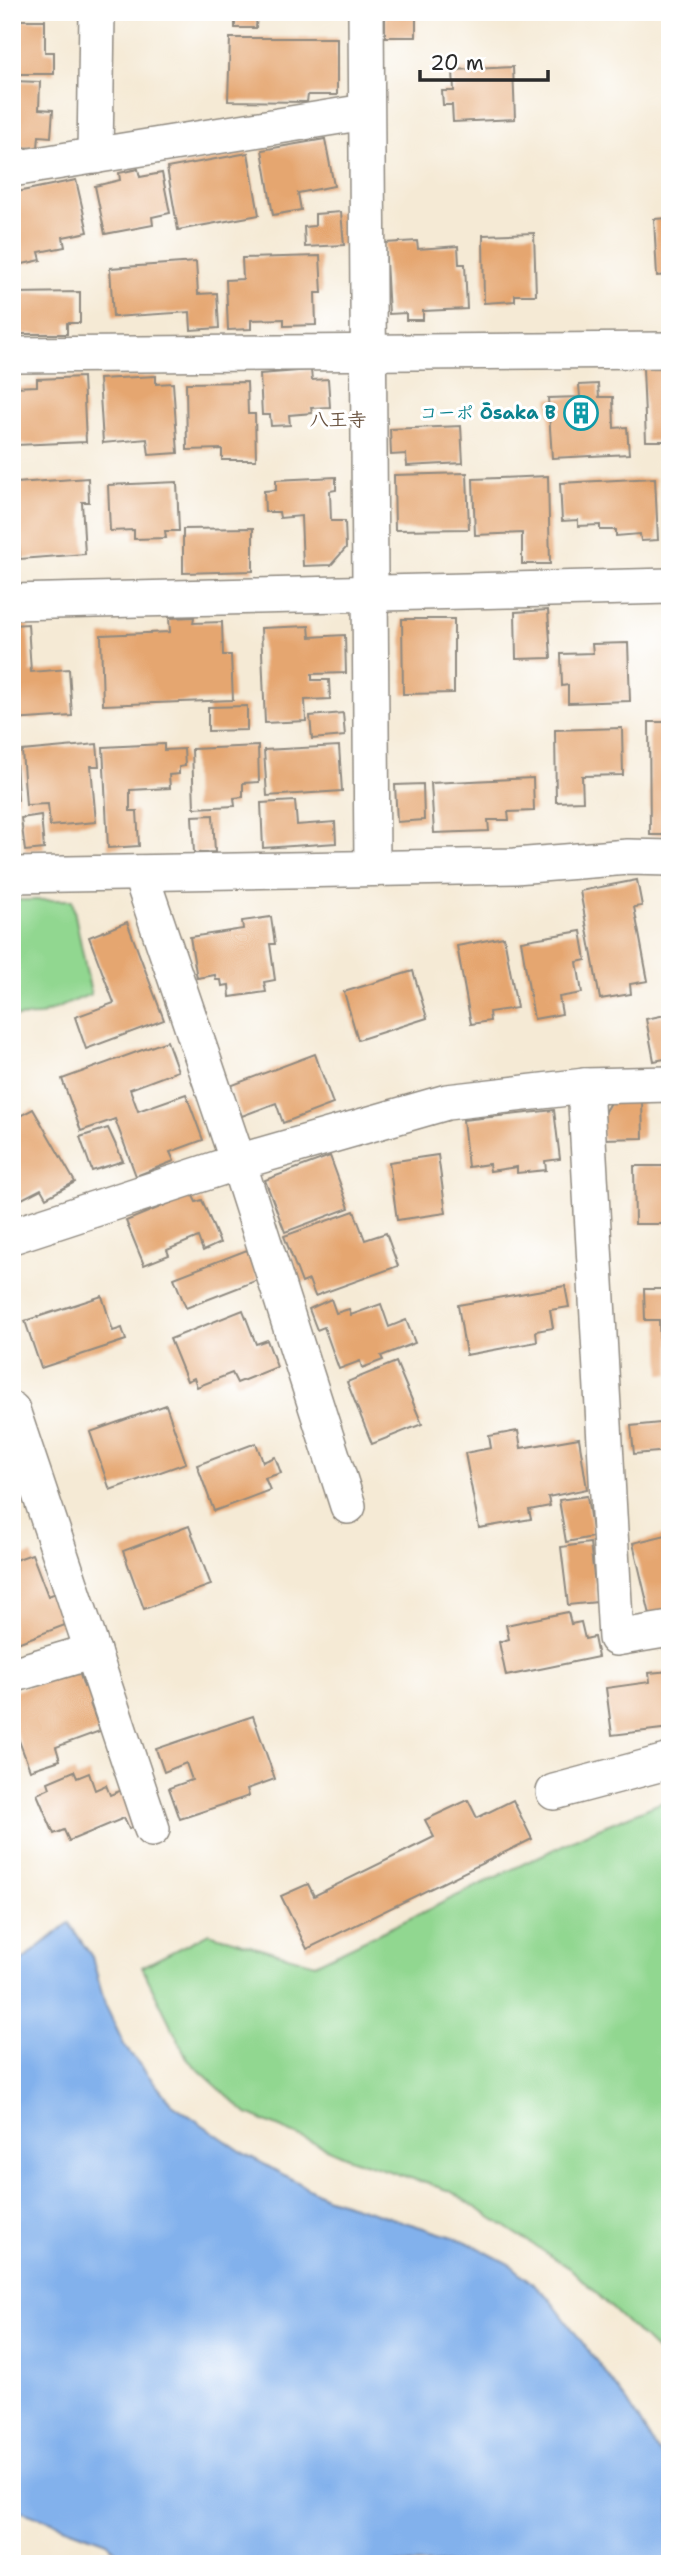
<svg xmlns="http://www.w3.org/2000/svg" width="682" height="2576" viewBox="0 0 682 2576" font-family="'Shantell Sans','Klee One',sans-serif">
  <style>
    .green { fill: #91d790; stroke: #5e815e; stroke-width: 2 }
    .water { fill: #82b1ec; stroke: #566e8c; stroke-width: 2 }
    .building { fill: #e5a66f }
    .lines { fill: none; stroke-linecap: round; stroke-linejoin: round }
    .minor-casing { stroke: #908a80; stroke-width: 38 }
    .minor { stroke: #fff; stroke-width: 35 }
    .labels { text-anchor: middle; stroke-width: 6; stroke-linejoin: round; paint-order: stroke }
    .culture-label { font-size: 18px; font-weight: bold; fill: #0d838f; stroke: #fff; text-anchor: end }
    .neighbourhood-label { font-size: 19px; font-weight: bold; fill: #6c5643; stroke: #fff }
  </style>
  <rect width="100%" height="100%" fill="#fff"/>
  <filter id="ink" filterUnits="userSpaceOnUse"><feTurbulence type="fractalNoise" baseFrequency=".0143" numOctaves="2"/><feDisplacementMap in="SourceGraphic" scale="14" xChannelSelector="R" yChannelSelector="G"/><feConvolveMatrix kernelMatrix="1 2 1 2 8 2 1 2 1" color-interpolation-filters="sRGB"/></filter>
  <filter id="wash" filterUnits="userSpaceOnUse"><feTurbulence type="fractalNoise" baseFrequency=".00686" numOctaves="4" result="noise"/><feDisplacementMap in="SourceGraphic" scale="28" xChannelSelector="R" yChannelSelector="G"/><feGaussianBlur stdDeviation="1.57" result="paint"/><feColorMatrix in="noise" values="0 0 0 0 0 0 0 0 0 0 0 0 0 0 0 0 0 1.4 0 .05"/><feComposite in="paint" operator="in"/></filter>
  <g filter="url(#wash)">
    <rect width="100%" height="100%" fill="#f5ead5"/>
    <g class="green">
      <polygon points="12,900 72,900 91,994 39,1016 12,1017"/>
      <polygon points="670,1799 670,2364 571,2269 450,2191 349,2158 247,2114 188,2060 142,1967 209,1933 315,1964 594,1830"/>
    </g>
    <polygon class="water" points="69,1923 92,1957 105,2004 125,2047 171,2103 245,2154 325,2197 465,2241 511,2265 548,2297 628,2403 670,2471 670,2564 132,2564 106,2542 12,2507 12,1969"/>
    <g id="blocks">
      <g class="building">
        <polygon points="235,12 257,12 256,28 235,28"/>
        <rect x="385" y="12" width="31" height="25"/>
        <polygon points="505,12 536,12 536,17 505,18"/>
        <polygon points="12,20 45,20 45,52 54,52 54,74 12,74"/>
        <polygon points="230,38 337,38 337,95 308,95 307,102 228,101"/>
        <polygon points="513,67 515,119 453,122 452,105 443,105 442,91 454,91 453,70"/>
        <polygon points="12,81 40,82 39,109 53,110 51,137 39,136 38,148 12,147"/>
        <polygon points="325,139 334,186 298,193 301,210 273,215 262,150"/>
        <polygon points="248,153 259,215 178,230 167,168"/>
        <polygon points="138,169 140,177 162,173 170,213 152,217 153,225 105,234 95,186 120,180 119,173"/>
        <polygon points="76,180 88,232 63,237 65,247 39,252 41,260 18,265 12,234 12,214 16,213 12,193"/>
        <polygon points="341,212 344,245 305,247 304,227 315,226 315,214"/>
        <polygon points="670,218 670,275 657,276 654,219"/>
        <polygon points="534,233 536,295 515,295 515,301 484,303 483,235"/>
        <polygon points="417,241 418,249 458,246 459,264 465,264 467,309 423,311 423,320 406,320 406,313 389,314 385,243"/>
        <polygon points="320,256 322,293 315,293 316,325 284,326 284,319 251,320 251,329 228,330 226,280 243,279 242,258"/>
        <polygon points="196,262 198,294 217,293 219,328 191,330 190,312 113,317 110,268"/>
        <polygon points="80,292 80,323 67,323 67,334 12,334 14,293"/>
        <polygon points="670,367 670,441 646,441 643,368"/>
        <polygon points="311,370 312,380 328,379 330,407 311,408 312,413 289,415 290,425 271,426 270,415 262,415 260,374"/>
        <polygon points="156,376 156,384 173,383 178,453 149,455 147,439 103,443 99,379"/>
        <polygon points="83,377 86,442 16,445 13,387 37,386 37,379"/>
        <polygon points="247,382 248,414 255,414 256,460 222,460 222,449 187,450 186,383"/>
        <polygon points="598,384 599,397 613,397 614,428 627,427 629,454 552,458 548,398 580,397 579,385"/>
        <polygon points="461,426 463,463 407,466 406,454 391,455 390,429"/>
        <polygon points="467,473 469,529 395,530 394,475"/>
        <polygon points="548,476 550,564 522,564 522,533 475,535 473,479"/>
        <polygon points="336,477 336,490 330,491 331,521 345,521 346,548 331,565 303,566 301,516 280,518 279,512 265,512 264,491 276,490 276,480"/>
        <polygon points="88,478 89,502 82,502 85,554 20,559 18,530 12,531 12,495 16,495 16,483"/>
        <polygon points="655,478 658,540 641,541 640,534 616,536 616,530 600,530 600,525 578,526 578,520 562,521 560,483"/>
        <polygon points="177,482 179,531 165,531 166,538 134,539 134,530 110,531 108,485"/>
        <polygon points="253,528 253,571 183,573 183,529"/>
        <polygon points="548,610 551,658 516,659 515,612"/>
        <polygon points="194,617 193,623 222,622 223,655 231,655 233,700 103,705 101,635 170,632 169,618"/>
        <polygon points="402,619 454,619 454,693 403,694"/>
        <polygon points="28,624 31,672 69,669 72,716 12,720 12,625"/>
        <polygon points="309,626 310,637 345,635 346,673 312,674 312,680 329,680 330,699 305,700 306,721 265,723 261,628"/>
        <polygon points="628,643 630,701 568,703 568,685 562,686 561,654 593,653 592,644"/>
        <polygon points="247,706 247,730 208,731 208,707"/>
        <polygon points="343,713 345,736 312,739 310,716"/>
        <polygon points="649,722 670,722 670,835 650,835"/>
        <polygon points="622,728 623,775 582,776 583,801 556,802 555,730"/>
        <polygon points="97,744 99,766 91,766 96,822 50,826 48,804 26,805 22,751"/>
        <polygon points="164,744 164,750 184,749 185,766 179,767 179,774 169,775 170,788 130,790 130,811 137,811 139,846 108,848 103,747"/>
        <polygon points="258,746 259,782 243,783 243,797 234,798 235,806 194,808 192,749"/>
        <polygon points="339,746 342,791 267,796 264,750"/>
        <polygon points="16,757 18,800 12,801 12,758"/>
        <polygon points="533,778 534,811 508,812 509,820 488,820 489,831 434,833 431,783"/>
        <polygon points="423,784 424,820 397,822 395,785"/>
        <polygon points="295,801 297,825 335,822 336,843 263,848 261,803"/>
        <polygon points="41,815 44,849 25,851 21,818"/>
        <polygon points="213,815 215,852 194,853 192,816"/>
        <polygon points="637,880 642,906 634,907 648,981 630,984 631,994 600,999 580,891"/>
        <polygon points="271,917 275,944 270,944 275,980 264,982 266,992 230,997 229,985 222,986 221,980 216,980 215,975 197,978 190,937 243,929 242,921"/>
        <polygon points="127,922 164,1020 86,1049 75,1017 114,1003 89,937"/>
        <polygon points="581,931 586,960 577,962 582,993 559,997 562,1014 534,1019 521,941"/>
        <polygon points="504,937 517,1008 489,1012 490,1021 471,1024 457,946"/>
        <polygon points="413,971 427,1018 358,1040 344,992"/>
        <polygon points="670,1014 670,1058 654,1061 646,1019"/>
        <polygon points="167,1041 178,1071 130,1089 138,1111 186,1094 203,1140 170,1152 174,1161 136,1176 115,1119 81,1131 62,1079"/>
        <polygon points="315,1054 333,1104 283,1123 276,1103 242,1116 230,1086"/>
        <polygon points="642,1100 643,1138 602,1139 601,1118 611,1101"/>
        <polygon points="33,1109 75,1182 46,1198 41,1189 12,1204 12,1120"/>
        <polygon points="554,1110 560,1159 545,1161 546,1170 517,1173 517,1167 490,1171 489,1164 468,1167 463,1120"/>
        <polygon points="108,1128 123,1161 92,1171 80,1137"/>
        <polygon points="438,1155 446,1213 397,1220 389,1162"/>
        <polygon points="330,1156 349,1208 285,1232 265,1180"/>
        <polygon points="634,1166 670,1166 670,1224 635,1224"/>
        <polygon points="192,1194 196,1202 202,1200 220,1243 203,1251 198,1237 167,1250 169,1255 144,1265 126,1221"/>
        <polygon points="354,1211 365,1240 386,1233 398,1266 315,1296 309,1280 302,1283 284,1236"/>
        <polygon points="247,1250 258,1280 186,1308 174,1278"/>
        <polygon points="565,1286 569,1307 550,1310 553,1328 536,1331 537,1342 466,1355 458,1305"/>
        <polygon points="644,1289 670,1289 670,1374 661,1374 659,1320 645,1320"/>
        <polygon points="102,1296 113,1331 122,1328 126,1340 41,1368 25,1321"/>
        <polygon points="331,1299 336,1313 349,1309 351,1315 381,1304 389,1327 406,1320 415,1343 381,1356 383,1360 362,1368 360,1361 339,1369 324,1327 317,1330 309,1309"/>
        <polygon points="243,1310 256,1344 267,1340 277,1367 237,1383 232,1373 197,1387 194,1378 187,1381 170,1339"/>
        <polygon points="396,1362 422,1424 372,1444 347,1382"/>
        <polygon points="166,1405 186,1463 110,1490 90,1432"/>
        <polygon points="670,1422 670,1451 634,1454 631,1426"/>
        <polygon points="518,1431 521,1448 579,1438 587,1489 548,1497 550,1506 529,1510 531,1519 479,1528 465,1453 491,1448 489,1436"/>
        <polygon points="256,1443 263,1462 275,1457 281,1473 265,1478 270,1490 214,1511 197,1465"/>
        <polygon points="587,1496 593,1537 566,1542 559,1500"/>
        <polygon points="189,1526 211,1585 144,1609 123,1551"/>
        <polygon points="670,1534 670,1614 651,1619 633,1543"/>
        <polygon points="590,1543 597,1602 568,1605 561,1547"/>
        <polygon points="32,1554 48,1596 62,1591 73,1622 12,1645 12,1561"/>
        <polygon points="568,1612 571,1624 581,1622 585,1639 594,1637 598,1657 506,1676 499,1642 509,1639 506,1625"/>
        <polygon points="78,1669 84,1687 92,1684 97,1700 90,1703 100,1731 56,1747 60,1760 30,1770 12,1722 12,1692"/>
        <polygon points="670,1671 670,1728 612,1735 606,1688 650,1682 649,1673"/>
        <polygon points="253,1716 275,1779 247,1789 249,1796 180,1819 169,1788 192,1780 186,1763 164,1772 156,1749"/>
        <polygon points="74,1771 77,1778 89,1773 95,1790 106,1785 110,1795 122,1790 137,1825 129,1829 124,1818 69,1841 64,1830 54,1834 37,1794 50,1788 48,1782"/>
        <polygon points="468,1800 477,1818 513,1800 532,1839 307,1949 281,1896 308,1884 314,1896 434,1837 425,1820"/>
      </g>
    </g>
  </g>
  <g filter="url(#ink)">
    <use href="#blocks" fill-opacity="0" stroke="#908a80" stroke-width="2"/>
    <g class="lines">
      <g class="minor-casing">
        <g id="minor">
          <polyline points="366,12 372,868"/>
          <polyline points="95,156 97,12"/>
          <polyline points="12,169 365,112"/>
          <polyline points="12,355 670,350"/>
          <polyline points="12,602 670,586"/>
          <polyline points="140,873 238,1162 348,1506"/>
          <polyline points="12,875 515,866 628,857 670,858"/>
          <polyline points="585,1086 616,1638 670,1629"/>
          <polyline points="12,1236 238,1162 447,1102 585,1086 670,1084"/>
          <polyline points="12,1410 152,1829"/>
          <polyline points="12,1675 93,1651"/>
          <polyline points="554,1792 670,1761"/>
        </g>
      </g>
      <use href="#minor" class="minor"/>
    </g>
  </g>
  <defs>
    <g id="building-ring" transform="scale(1.75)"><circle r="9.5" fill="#fff" stroke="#0f9aa8" stroke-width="1.5"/><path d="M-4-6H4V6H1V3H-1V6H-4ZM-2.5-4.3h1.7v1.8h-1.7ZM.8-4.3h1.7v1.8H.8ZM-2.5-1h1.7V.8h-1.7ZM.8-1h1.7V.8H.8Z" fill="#0f9aa8"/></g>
  </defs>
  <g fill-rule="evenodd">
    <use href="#building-ring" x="581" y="413"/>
  </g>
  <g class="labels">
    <g class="culture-label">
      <text x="556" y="419">コーポ Ōsaka B</text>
    </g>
    <g class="neighbourhood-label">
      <text x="338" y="426">八王寺</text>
    </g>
  </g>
  <rect width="682" height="2576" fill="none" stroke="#fff" stroke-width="42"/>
  <path d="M420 70v10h128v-10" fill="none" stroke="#2b2b2b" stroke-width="3.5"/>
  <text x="430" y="70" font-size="21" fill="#2b2b2b" stroke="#ffffff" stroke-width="5" paint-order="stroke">20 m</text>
</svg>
